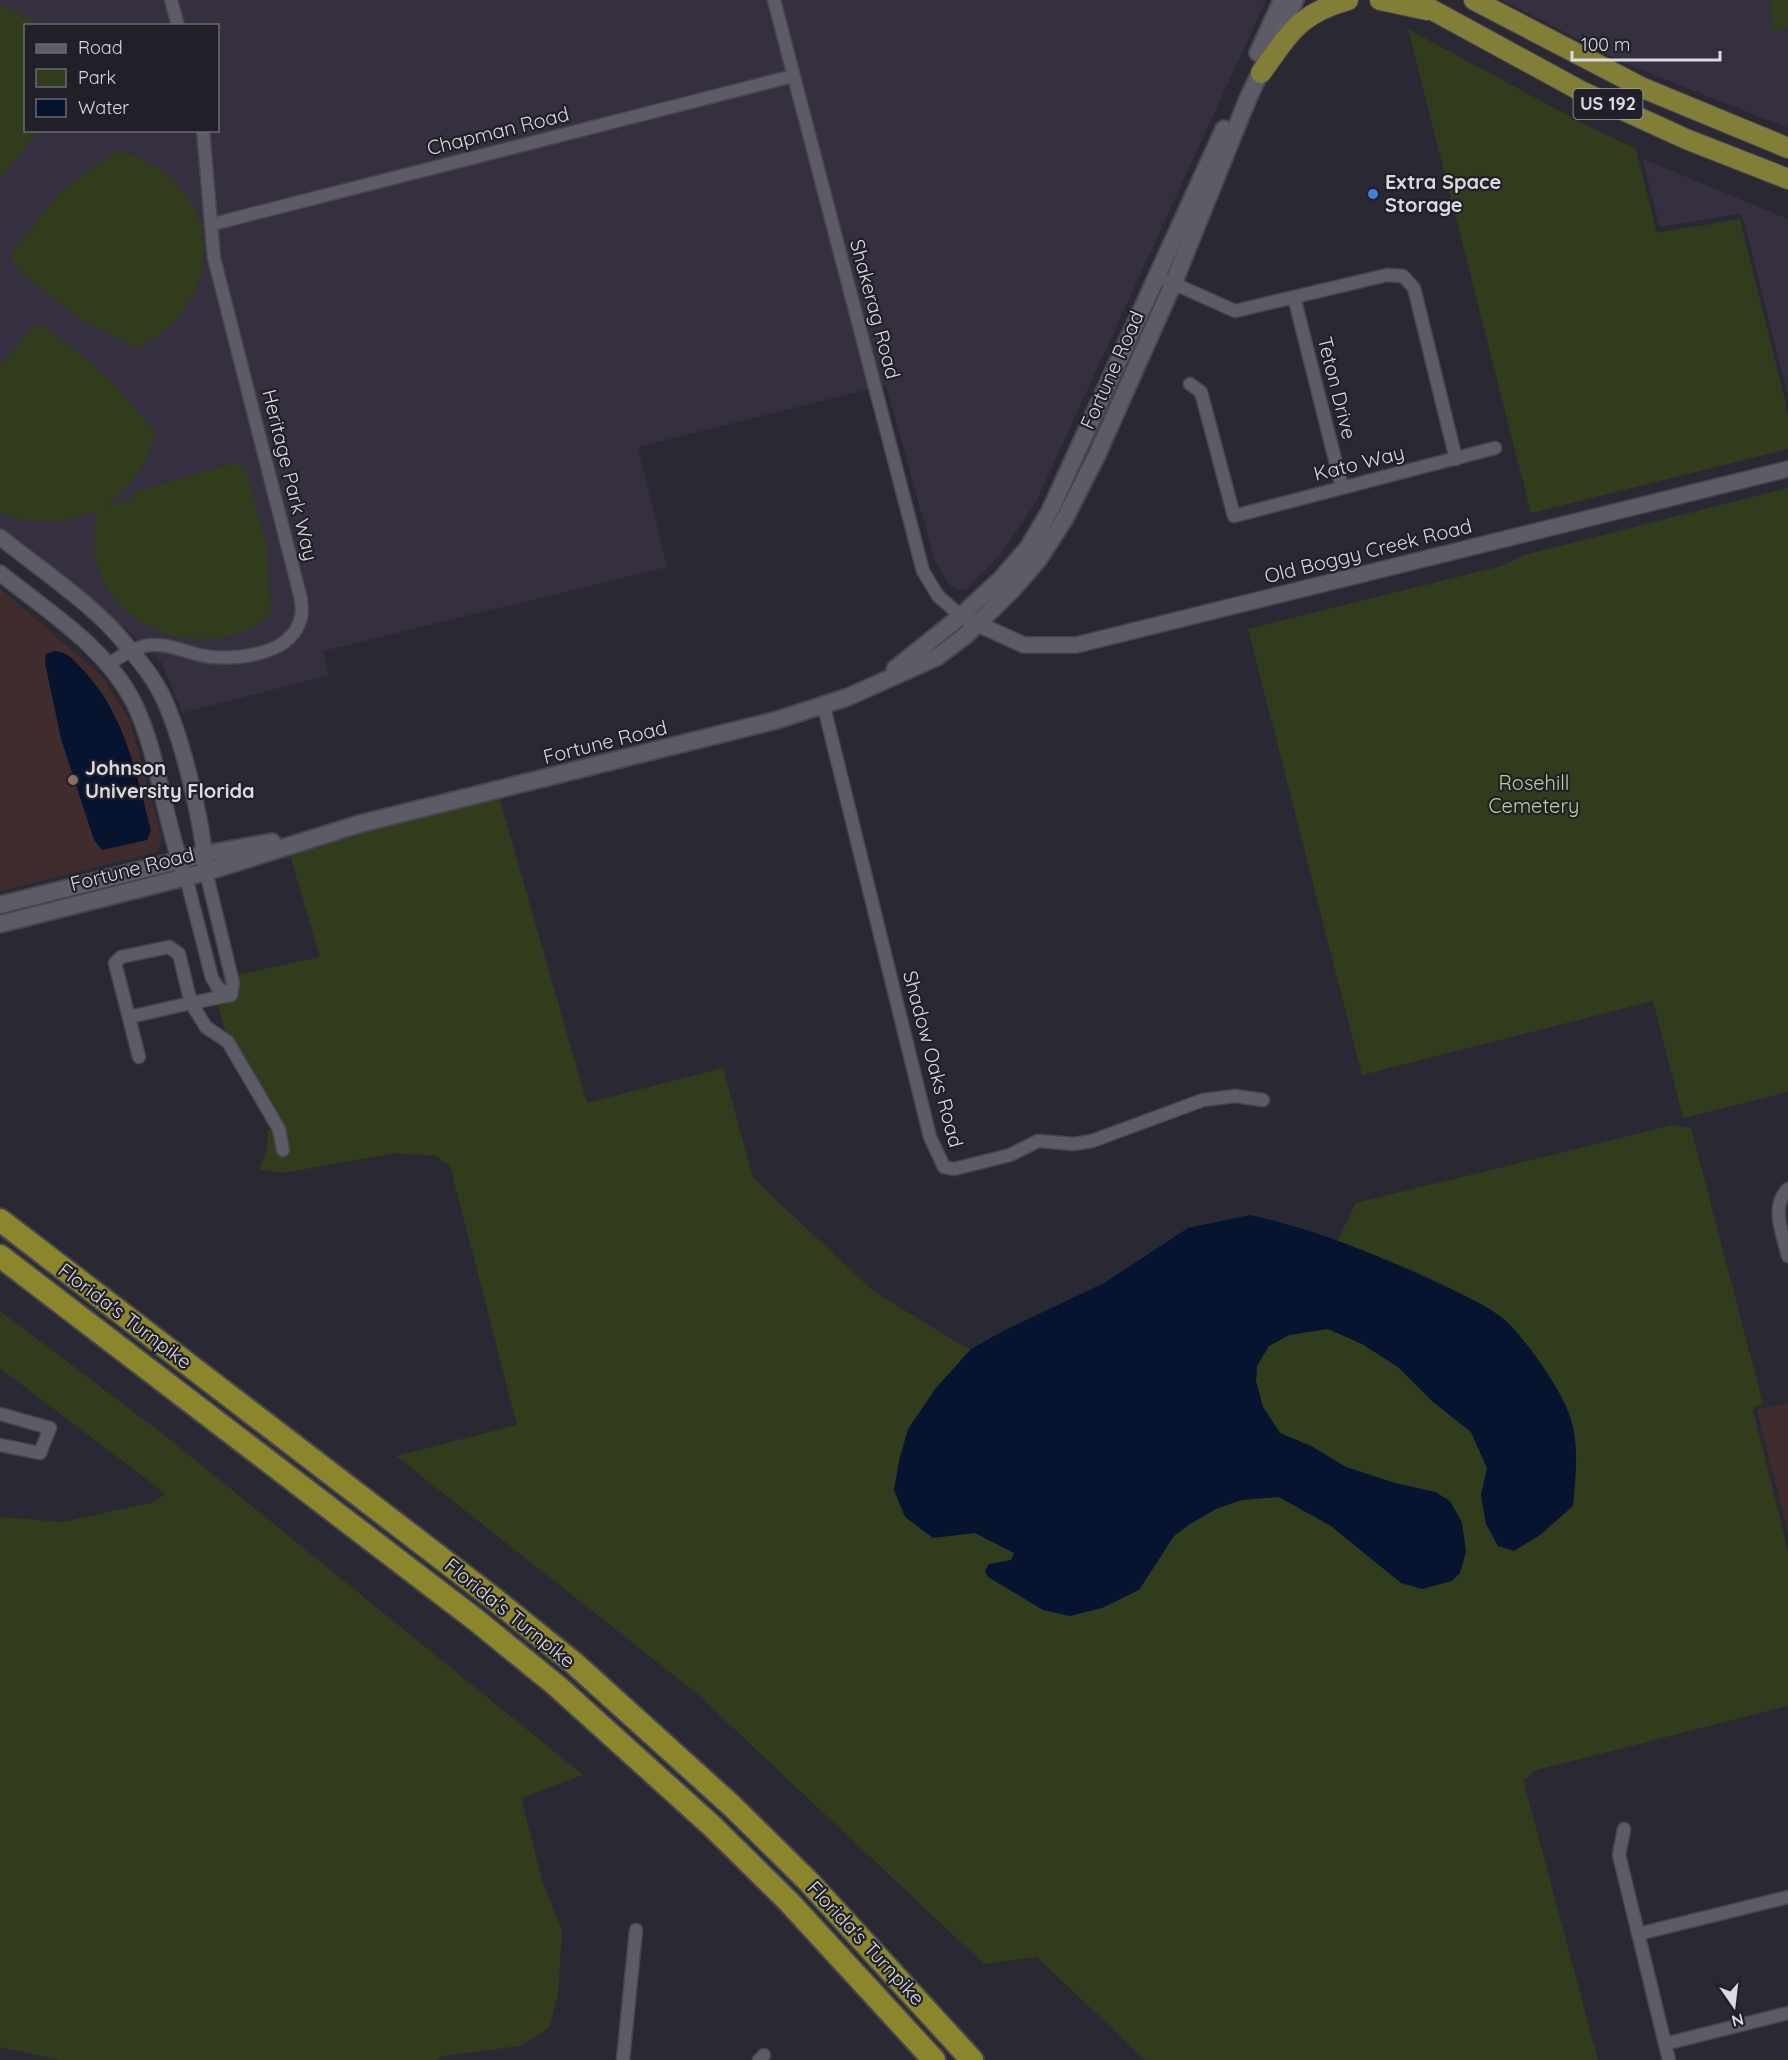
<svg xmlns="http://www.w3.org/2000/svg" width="1788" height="2060" viewBox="0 0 1788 2060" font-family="Quicksand,sans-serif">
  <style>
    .commercial { fill: #352f3f; fill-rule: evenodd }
    .education { fill: #402c2c }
    .green { fill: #313c1c }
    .water { fill: #07142f }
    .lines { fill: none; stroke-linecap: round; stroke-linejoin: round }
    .minor-casing { stroke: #47464e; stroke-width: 15 }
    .tertiary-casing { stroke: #47464e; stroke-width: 18 }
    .secondary-casing { stroke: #47464e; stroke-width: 20 }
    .trunk-casing { stroke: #47464e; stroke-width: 22 }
    .motorway-casing { stroke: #47464e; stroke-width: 26 }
    .minor { stroke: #5c5b66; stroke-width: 12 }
    .tertiary { stroke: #5c5b66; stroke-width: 15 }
    .secondary { stroke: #5c5b66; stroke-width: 16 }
    .trunk { stroke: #827e37; stroke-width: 20 }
    .motorway { stroke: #8b862b; stroke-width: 22 }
    .shop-dot { fill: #3f7fe0; stroke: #212029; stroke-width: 2 }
    .education-dot { fill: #8d6e63; stroke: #212029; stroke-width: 2 }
    .labels { text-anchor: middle; stroke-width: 4.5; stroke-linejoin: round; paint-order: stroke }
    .shield { fill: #212029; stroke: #a2a2a9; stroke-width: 1.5 }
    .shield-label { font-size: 18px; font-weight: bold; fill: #dadae0 }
    .street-label { font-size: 20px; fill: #dadae0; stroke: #212029 }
    .poi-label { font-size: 20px; font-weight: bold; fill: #dadae0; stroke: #212029; text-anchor: start }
    .park-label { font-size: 20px; fill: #bad295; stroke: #212029 }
  </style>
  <rect width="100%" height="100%" fill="#2a2933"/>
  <g class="commercial">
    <path d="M0,0H1266L1035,504L1001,554L968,588L960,590L950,586L934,558L886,385L638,447L667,567L323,651L329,675L182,713L162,663L125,628L0,528ZM26,26H218V130H26Z"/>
    <polygon points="1502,0 1771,0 1773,31 1788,28 1788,128 1622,62"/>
    <polygon points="1643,159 1788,219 1788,395 1743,217 1739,214 1660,227"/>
  </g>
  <g class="education">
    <polygon points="0,588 102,676 130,721 162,838 157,852 0,891"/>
    <polygon points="1788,1403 1788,1533 1757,1410"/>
  </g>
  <g class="green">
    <polygon points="1771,0 1788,0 1788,28 1773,32"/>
    <polygon points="0,6 28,17 40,25 26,26 26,130 38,131 0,180"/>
    <polygon points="1408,29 1580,122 1636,149 1657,233 1740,219 1788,413 1788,449 1531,513"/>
    <path d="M117,151C225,177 234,301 136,348L77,317L13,265L12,253L62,190Z"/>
    <path d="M44,325L107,377L156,433C147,466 131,485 106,506L130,500L134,492L234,463L246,469L267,547L271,615C262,621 253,628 244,632C188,653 119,628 99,571C92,551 95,531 96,511C61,524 35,526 0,513V366L32,327Z"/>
    <polygon points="1788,488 1788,1092 1683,1118 1653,1001 1362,1075 1248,629 1502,566 1524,555"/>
    <path d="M499,797L587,1103L723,1068L753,1178L873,1291L970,1350L936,1388L908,1429L894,1490L933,1537L975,1533L1014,1553L1012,1560L996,1564L1138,1590L1174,1536L1190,1524L1216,1509L1241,1500L1279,1497L1331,1526L1401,1583L1466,1552L1462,1523L1450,1501L1435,1492L1395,1483L1346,1467L1311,1446L1280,1433L1263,1407L1256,1381L1257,1366L1269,1346L1289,1335L1328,1329L1362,1344L1398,1367L1432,1401L1471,1432L1487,1468L1481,1495L1486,1524L1539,1361C1528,1348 1517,1329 1503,1319C1454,1284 1393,1262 1337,1241L1356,1203L1673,1125L1691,1128L1763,1404L1754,1407L1753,1411L1788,1551V1706L1533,1771L1530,1777L1523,1779L1598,2060H1145L1037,1957L984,1964L695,1692L396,1456L517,1425L450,1166L436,1156L395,1153L283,1173L259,1169L267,1149L268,1130L274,1131L279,1156L289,1155L284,1127L235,1040L226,1034L218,1004L237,999L234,988L216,993L213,980L320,957L289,852Z"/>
    <polygon points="0,1311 168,1438 583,1775 521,1798 542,1880 562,1930 558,1995 549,2028 520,2046 443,2056 437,2060 60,2060 0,2047 0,1517 62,1522 151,1503 166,1494 0,1368"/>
  </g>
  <g class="water">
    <path d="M54,651C71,653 74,661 86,673C126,718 136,773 151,830L147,840L102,850L94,840L61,739L45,663L46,654Z"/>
    <path d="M1250,1215C1316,1229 1378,1255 1438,1283C1460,1294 1488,1305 1506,1321C1526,1340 1558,1385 1568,1411C1580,1441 1576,1474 1573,1506L1540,1535L1514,1551L1498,1546L1486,1524L1481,1495L1487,1468L1471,1432L1432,1401L1398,1367L1362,1344L1328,1329L1289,1335L1269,1346L1257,1366L1256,1381L1263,1407L1280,1433L1311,1446L1346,1467L1395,1483L1435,1492L1450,1501L1462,1523L1466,1552L1460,1573L1452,1581L1422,1589L1401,1583L1331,1526L1279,1497L1241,1500L1216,1509L1190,1524L1174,1536L1139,1590L1102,1608L1070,1616L1043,1610L988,1577L985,1571L989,1564L1011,1560L1014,1553L975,1533L933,1538L905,1517L894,1490L899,1461L908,1429L936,1388L971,1349L1005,1330L1104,1283L1188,1228Z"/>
  </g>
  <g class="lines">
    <g class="minor-casing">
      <g id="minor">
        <polyline points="171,0 178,26"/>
        <polyline points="774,0 923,571 938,596 961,616"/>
        <polyline points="213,224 793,76"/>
        <polyline points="1157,276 1235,311 1387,275 1403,276 1414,288 1456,459"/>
        <polyline points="1294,297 1342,487"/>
        <polyline points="1190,384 1201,392 1234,516 1495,448"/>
        <path d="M108,664C122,656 137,645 154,645C174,644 193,656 212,657C242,659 293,654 301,617C303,612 301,605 301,599L214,258L203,130"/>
        <polyline points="824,707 930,1137 944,1167 954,1169 1010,1155 1038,1141 1074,1144 1092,1141 1203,1100 1235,1096 1263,1100"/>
        <polyline points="206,872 233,983 231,995"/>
        <polyline points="186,877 212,978 218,988 231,995"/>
        <polyline points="129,1017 191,1003 206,1027 228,1042 279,1129 283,1150"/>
        <polyline points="139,1057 115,963 121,957 169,947 179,954 191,1003 231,995"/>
        <path d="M1788,1189C1770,1206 1783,1235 1788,1256"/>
        <polyline points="0,1414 50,1428 40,1453 0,1445"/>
        <polyline points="1624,1829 1619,1855 1669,2060"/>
        <polyline points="1638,1934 1788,1897"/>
        <polyline points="1665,2044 1788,2013"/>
        <polyline points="623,2060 636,1930"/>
        <polyline points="759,2060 764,2055"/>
      </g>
    </g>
    <g class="tertiary-casing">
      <g id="tertiary">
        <path d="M0,537C41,570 95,605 128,647C140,661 154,679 162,695C183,739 203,824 206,872"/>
        <path d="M0,573C47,611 106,647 134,703C159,755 163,816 183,870"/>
        <polyline points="969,620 1024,645 1076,645 1788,469"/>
      </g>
    </g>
    <g class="secondary-casing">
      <g id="secondary">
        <polyline points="1258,53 1282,0"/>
        <polyline points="895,669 961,616 1002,578 1028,548 1050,511 1224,129"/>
        <polyline points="0,905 205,854 272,842"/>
        <polyline points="0,924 206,872 359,824 777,720 848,697 937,657 966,635 1012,590 1038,560 1064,520 1097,455 1173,284 1249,96 1295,0"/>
      </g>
    </g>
    <g class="trunk-casing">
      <g id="trunk">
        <polyline points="1380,0 1427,10"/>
        <polyline points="1414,0 1581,91 1686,139 1788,179"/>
        <polyline points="1474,0 1643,88 1788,148"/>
        <path d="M1261,73C1290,33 1298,14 1348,0"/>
      </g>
    </g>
    <g class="motorway-casing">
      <g id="motorway">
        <polyline points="0,1220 493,1598 575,1664 732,1806 809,1882 972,2060"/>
        <polyline points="0,1256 476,1620 557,1686 712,1826 789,1902 934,2060"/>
      </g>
    </g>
    <use href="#minor" class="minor"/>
    <use href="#tertiary" class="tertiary"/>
    <use href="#secondary" class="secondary"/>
    <use href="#trunk" class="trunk"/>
    <use href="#motorway" class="motorway"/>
  </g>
  <circle class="shop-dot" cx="1373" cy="194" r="6"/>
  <circle class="education-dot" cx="73" cy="780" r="6"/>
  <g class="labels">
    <rect class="shield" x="1573.5" y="89" width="69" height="30" rx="4.5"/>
    <g class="shield-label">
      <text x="1608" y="110">US 192</text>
    </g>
    <g class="street-label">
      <text transform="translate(498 131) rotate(-14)" y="7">Chapman Road</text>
      <text transform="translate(875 309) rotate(75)" y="7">Shakerag Road</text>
      <text transform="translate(1112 370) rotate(-66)" y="7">Fortune Road</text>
      <text transform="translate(1337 388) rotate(76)" y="7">Teton Drive</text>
      <text transform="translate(1359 463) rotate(-14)" y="7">Kato Way</text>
      <text transform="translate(290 475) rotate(76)" y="7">Heritage Park Way</text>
      <text transform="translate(1368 551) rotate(-14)" y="7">Old Boggy Creek Road</text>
      <text transform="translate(605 742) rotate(-14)" y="7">Fortune Road</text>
      <text transform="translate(132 869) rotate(-14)" y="7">Fortune Road</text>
      <text transform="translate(933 1059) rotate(75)" y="7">Shadow Oaks Road</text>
      <text transform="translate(125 1316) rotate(37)" y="7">Florida's Turnpike</text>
      <text transform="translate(510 1613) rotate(39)" y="7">Florida's Turnpike</text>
      <text transform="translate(866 1943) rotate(47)" y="7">Florida's Turnpike</text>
    </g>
    <g class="poi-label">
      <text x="1385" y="189">Extra Space<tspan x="1385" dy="23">Storage</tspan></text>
      <text x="85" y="775">Johnson<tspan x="85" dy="23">University Florida</tspan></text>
    </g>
    <g class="park-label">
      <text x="1534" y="790">Rosehill<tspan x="1534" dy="23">Cemetery</tspan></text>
    </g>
  </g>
  <rect x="24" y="24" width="195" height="108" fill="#212029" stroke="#6b6a72" stroke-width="1.5"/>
  <rect x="36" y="44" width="30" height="9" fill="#5c5b66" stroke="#6b6a72" stroke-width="1.5"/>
  <text x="78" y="54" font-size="18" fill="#dadae0">Road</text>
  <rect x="36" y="69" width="30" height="18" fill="#313c1c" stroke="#6b6a72" stroke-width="1.5"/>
  <text x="78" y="84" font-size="18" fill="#dadae0">Park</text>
  <rect x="36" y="99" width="30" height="18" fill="#07142f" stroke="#6b6a72" stroke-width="1.5"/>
  <text x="78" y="114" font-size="18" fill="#dadae0">Water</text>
  <g transform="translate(1734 2006) rotate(166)" stroke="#212029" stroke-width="4.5" paint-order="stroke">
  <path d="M0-4.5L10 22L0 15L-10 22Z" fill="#dadae0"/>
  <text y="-9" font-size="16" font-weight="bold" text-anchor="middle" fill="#dadae0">N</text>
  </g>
  <path d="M1572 51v9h148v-9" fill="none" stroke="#dadae0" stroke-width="3"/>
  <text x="1581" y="51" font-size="18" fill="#dadae0" stroke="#212029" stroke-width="4.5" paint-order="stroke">100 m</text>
</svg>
